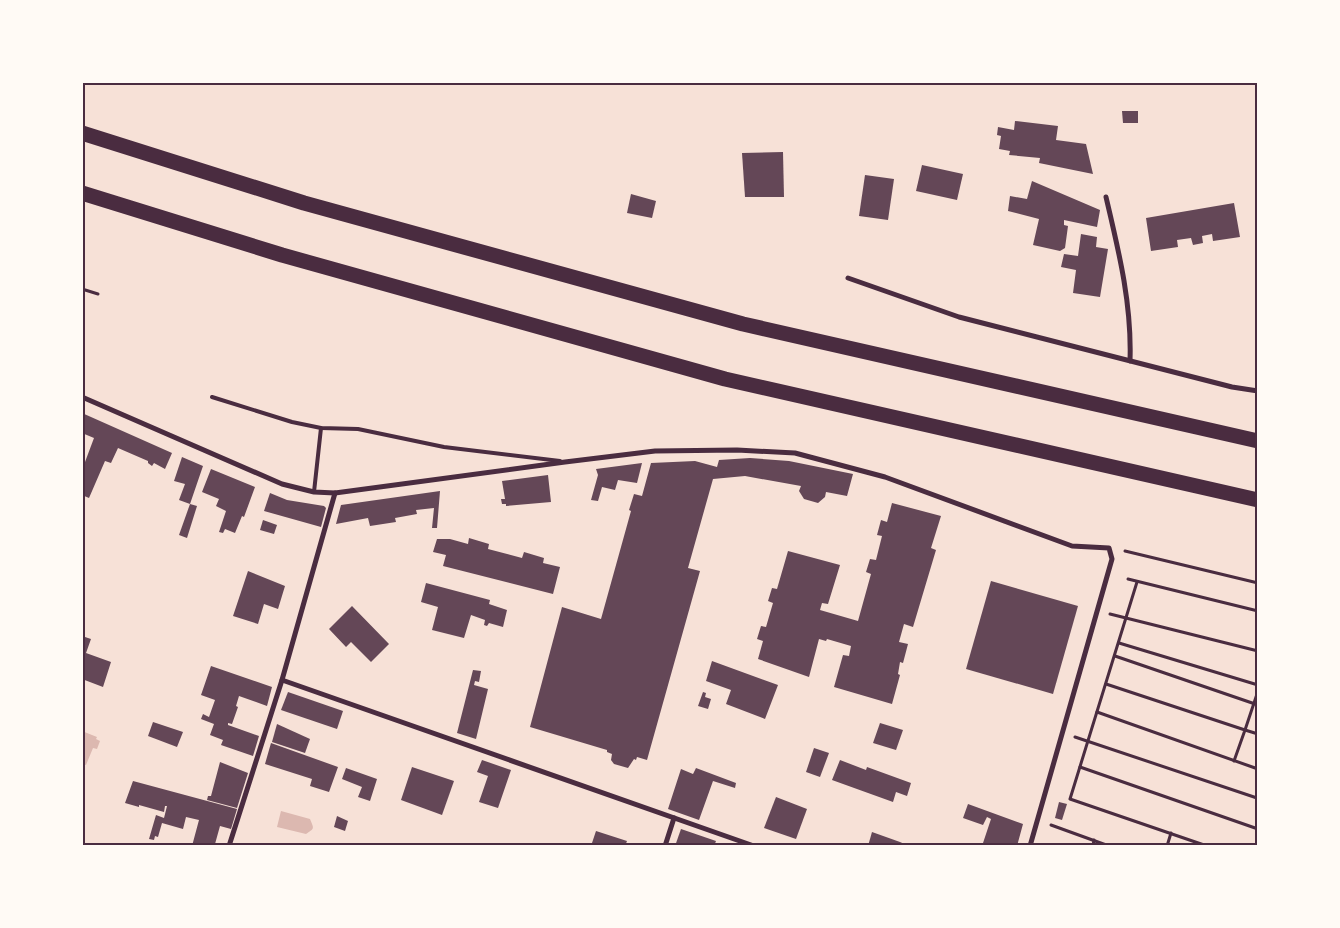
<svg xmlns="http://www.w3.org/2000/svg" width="1340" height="928" viewBox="0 0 1340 928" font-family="Jost,sans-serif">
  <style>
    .water { fill: #dcb8b0 }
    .building { fill: #644757 }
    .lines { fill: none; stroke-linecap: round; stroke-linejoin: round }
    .path { stroke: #4a2c40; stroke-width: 3 }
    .service { stroke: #4a2c40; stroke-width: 4 }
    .minor { stroke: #4a2c40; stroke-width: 5 }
    .motorway { stroke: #4a2c40; stroke-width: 15 }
    .neatline { fill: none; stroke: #4a2c40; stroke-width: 2 }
  </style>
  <rect width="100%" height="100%" fill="#f7e1d7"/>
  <g class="water">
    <polygon points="82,731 97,737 96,739 100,741 97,749 93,748 86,765 83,764"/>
    <path d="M281,811L310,819C314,829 315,828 306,834L277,827Z"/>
  </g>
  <g class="building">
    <polygon points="1122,111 1138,111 1138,123 1123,123"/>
    <polygon points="1015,121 1058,126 1056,140 1086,144 1093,174 1039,163 1040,158 1009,155 1010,151 999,149 1001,136 997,135 998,127 1014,130"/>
    <polygon points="783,152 784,197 745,197 742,153"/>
    <polygon points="922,165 963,174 957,200 916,191"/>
    <polygon points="865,175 894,179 888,220 859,216"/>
    <polygon points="1032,181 1100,210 1097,227 1064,220 1064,225 1068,226 1065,248 1060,251 1033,245 1039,219 1008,211 1010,196 1027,199"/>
    <polygon points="631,194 656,201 652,218 627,213"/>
    <polygon points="1234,203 1240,237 1213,241 1212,234 1202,236 1203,243 1193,245 1191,238 1177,240 1178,247 1151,251 1146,218"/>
    <polygon points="1081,234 1097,237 1096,247 1108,249 1100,297 1073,293 1076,270 1061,267 1064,254 1078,256"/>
    <polygon points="82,413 172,453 165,469 154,463 152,466 148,463 148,461 118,448 111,463 105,461 89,498 82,495 82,470 94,438 82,433"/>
    <polygon points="182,457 203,466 190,504 179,500 185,484 174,481"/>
    <polygon points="750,458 789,461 853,474 847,496 826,492 825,497 818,503 804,499 799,491 801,486 745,476 713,479 688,568 700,571 647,760 637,757 636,760 634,759 628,768 614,764 611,760 612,754 607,752 607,750 530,727 562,607 601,619 631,511 629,510 634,494 642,496 651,463 695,461 717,467 719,460"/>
    <polygon points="642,463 637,483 618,480 615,490 602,487 598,501 591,500 598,475 596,469"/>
    <polygon points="211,469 255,487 244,517 242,516 235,533 225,529 223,533 219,532 226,511 216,506 219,499 202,492"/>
    <polygon points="548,475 551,502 506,506 506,504 502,504 501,499 505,499 502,481"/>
    <polygon points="440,491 437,528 432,528 434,508 416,510 417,514 395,518 396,522 370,526 368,518 336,524 341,505"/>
    <polygon points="270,493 287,500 324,506 326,508 321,527 264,511"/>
    <polygon points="892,503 941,516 931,548 936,550 913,627 904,624 899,642 908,644 903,663 900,662 898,674 900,675 892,704 834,687 843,655 849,656 851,646 827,639 826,641 819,639 809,677 758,659 763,641 757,639 761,626 766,627 773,603 768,601 772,588 777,589 788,551 840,565 828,604 822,603 820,610 858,621 871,574 866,572 870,559 876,560 882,536 877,535 881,520 887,522"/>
    <polygon points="190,504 197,506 187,538 179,535"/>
    <polygon points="263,520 277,525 274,534 260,530"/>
    <polygon points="469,538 489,544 488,549 522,558 524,552 544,558 543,563 560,567 553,594 443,566 446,555 433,552 437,539 450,539 468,544"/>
    <polygon points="248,571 285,586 278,609 264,604 258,624 233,616"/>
    <polygon points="991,581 1078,606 1053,694 966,669"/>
    <polygon points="426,583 490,600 489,604 507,610 503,627 489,623 487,626 484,625 485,620 471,615 464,638 432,630 438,607 421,602"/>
    <polygon points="352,606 389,644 371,662 351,642 346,647 329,629"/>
    <polygon points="82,636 91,639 86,653 111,662 103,687 82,679"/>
    <polygon points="712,661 778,685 765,719 726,704 731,690 706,681"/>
    <polygon points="211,666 272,687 267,706 239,696 236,706 238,707 232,724 228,723 228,725 259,736 253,756 221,745 223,740 210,735 214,724 201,719 203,714 209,717 215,700 201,695"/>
    <polygon points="473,670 481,671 479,682 475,681 474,685 488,689 476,739 457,733"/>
    <polygon points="288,692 343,711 337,729 281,710"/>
    <polygon points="703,692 706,693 705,697 711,699 708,709 698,706"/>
    <polygon points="153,722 183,732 177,747 148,736"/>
    <polygon points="880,723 903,730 896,750 873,743"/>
    <polygon points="277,724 310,739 305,753 272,742"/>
    <polygon points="271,743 338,767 329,792 310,786 312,779 265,764"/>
    <polygon points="814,748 829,753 820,777 806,772"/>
    <polygon points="482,760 511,770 498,808 479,802 488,776 477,772"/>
    <polygon points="840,760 866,770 867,767 911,783 907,796 896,792 893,802 832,780"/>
    <polygon points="220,762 248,773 237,808 207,800 208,796 211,796"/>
    <polygon points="412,767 454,781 442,815 401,800"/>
    <polygon points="346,768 377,779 370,801 358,797 362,787 342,779"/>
    <polygon points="696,768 736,783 735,788 713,781 699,820 668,809 681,769 693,774"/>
    <polygon points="133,781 237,809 231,829 220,826 215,844 212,846 192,846 199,820 186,817 183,829 162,823 158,837 155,836 154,840 149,839 156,815 164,818 167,806 165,806 164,812 139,805 139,807 125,803"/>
    <polygon points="776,797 807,809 796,839 764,828"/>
    <polygon points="1059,802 1067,804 1062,820 1055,818"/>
    <polygon points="968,804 1023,824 1017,846 982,846 991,819 987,817 983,825 963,818"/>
    <polygon points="337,816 348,821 345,831 334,827"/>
    <polygon points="681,829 716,841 714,846 675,846"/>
    <polygon points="596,831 627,841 625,846 591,846"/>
    <polygon points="872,832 900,842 909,846 868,846"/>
  </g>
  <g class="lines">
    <g class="path">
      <polyline points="82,289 98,294"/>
      <polyline points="1125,551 1258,583"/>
      <polyline points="1128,579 1258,611"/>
      <polyline points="1137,582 1070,799 1207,846"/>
      <polyline points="1110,614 1258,651"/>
      <polyline points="1119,643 1258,685"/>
      <polyline points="1115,656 1258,705"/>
      <polyline points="1106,684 1245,730 1234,761"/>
      <polyline points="1258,691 1245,730 1258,734"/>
      <polyline points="1097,712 1258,769"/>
      <polyline points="1075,737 1257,798"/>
      <polyline points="1080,767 1258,829"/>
      <polyline points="1051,825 1109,846"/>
      <polyline points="1093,846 1094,840"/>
      <polyline points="1167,846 1171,833"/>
    </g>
    <g class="service">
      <polyline points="212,397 292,422 321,428 358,429 444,447 560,461"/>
      <polyline points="314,492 321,428"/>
    </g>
    <g class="minor">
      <path d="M1106,197C1119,252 1132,305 1130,361"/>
      <polyline points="848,278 959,317 1232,387 1258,391"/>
      <polyline points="82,397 282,484 314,492 335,493 565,462 655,451 737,450 795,453 885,477 1072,546 1109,548 1112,559 1030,846"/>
      <polyline points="282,680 754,846"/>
      <polyline points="229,846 282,680 335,493"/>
      <polyline points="665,846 674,818"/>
    </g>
    <g class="motorway">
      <polyline points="82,133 304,203 743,324 1258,441"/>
      <polyline points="82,193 282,255 725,379 1258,500"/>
    </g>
  </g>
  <rect width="1340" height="928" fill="none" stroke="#fffaf5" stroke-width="168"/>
  <rect x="84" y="84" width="1172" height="760" class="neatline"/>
</svg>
